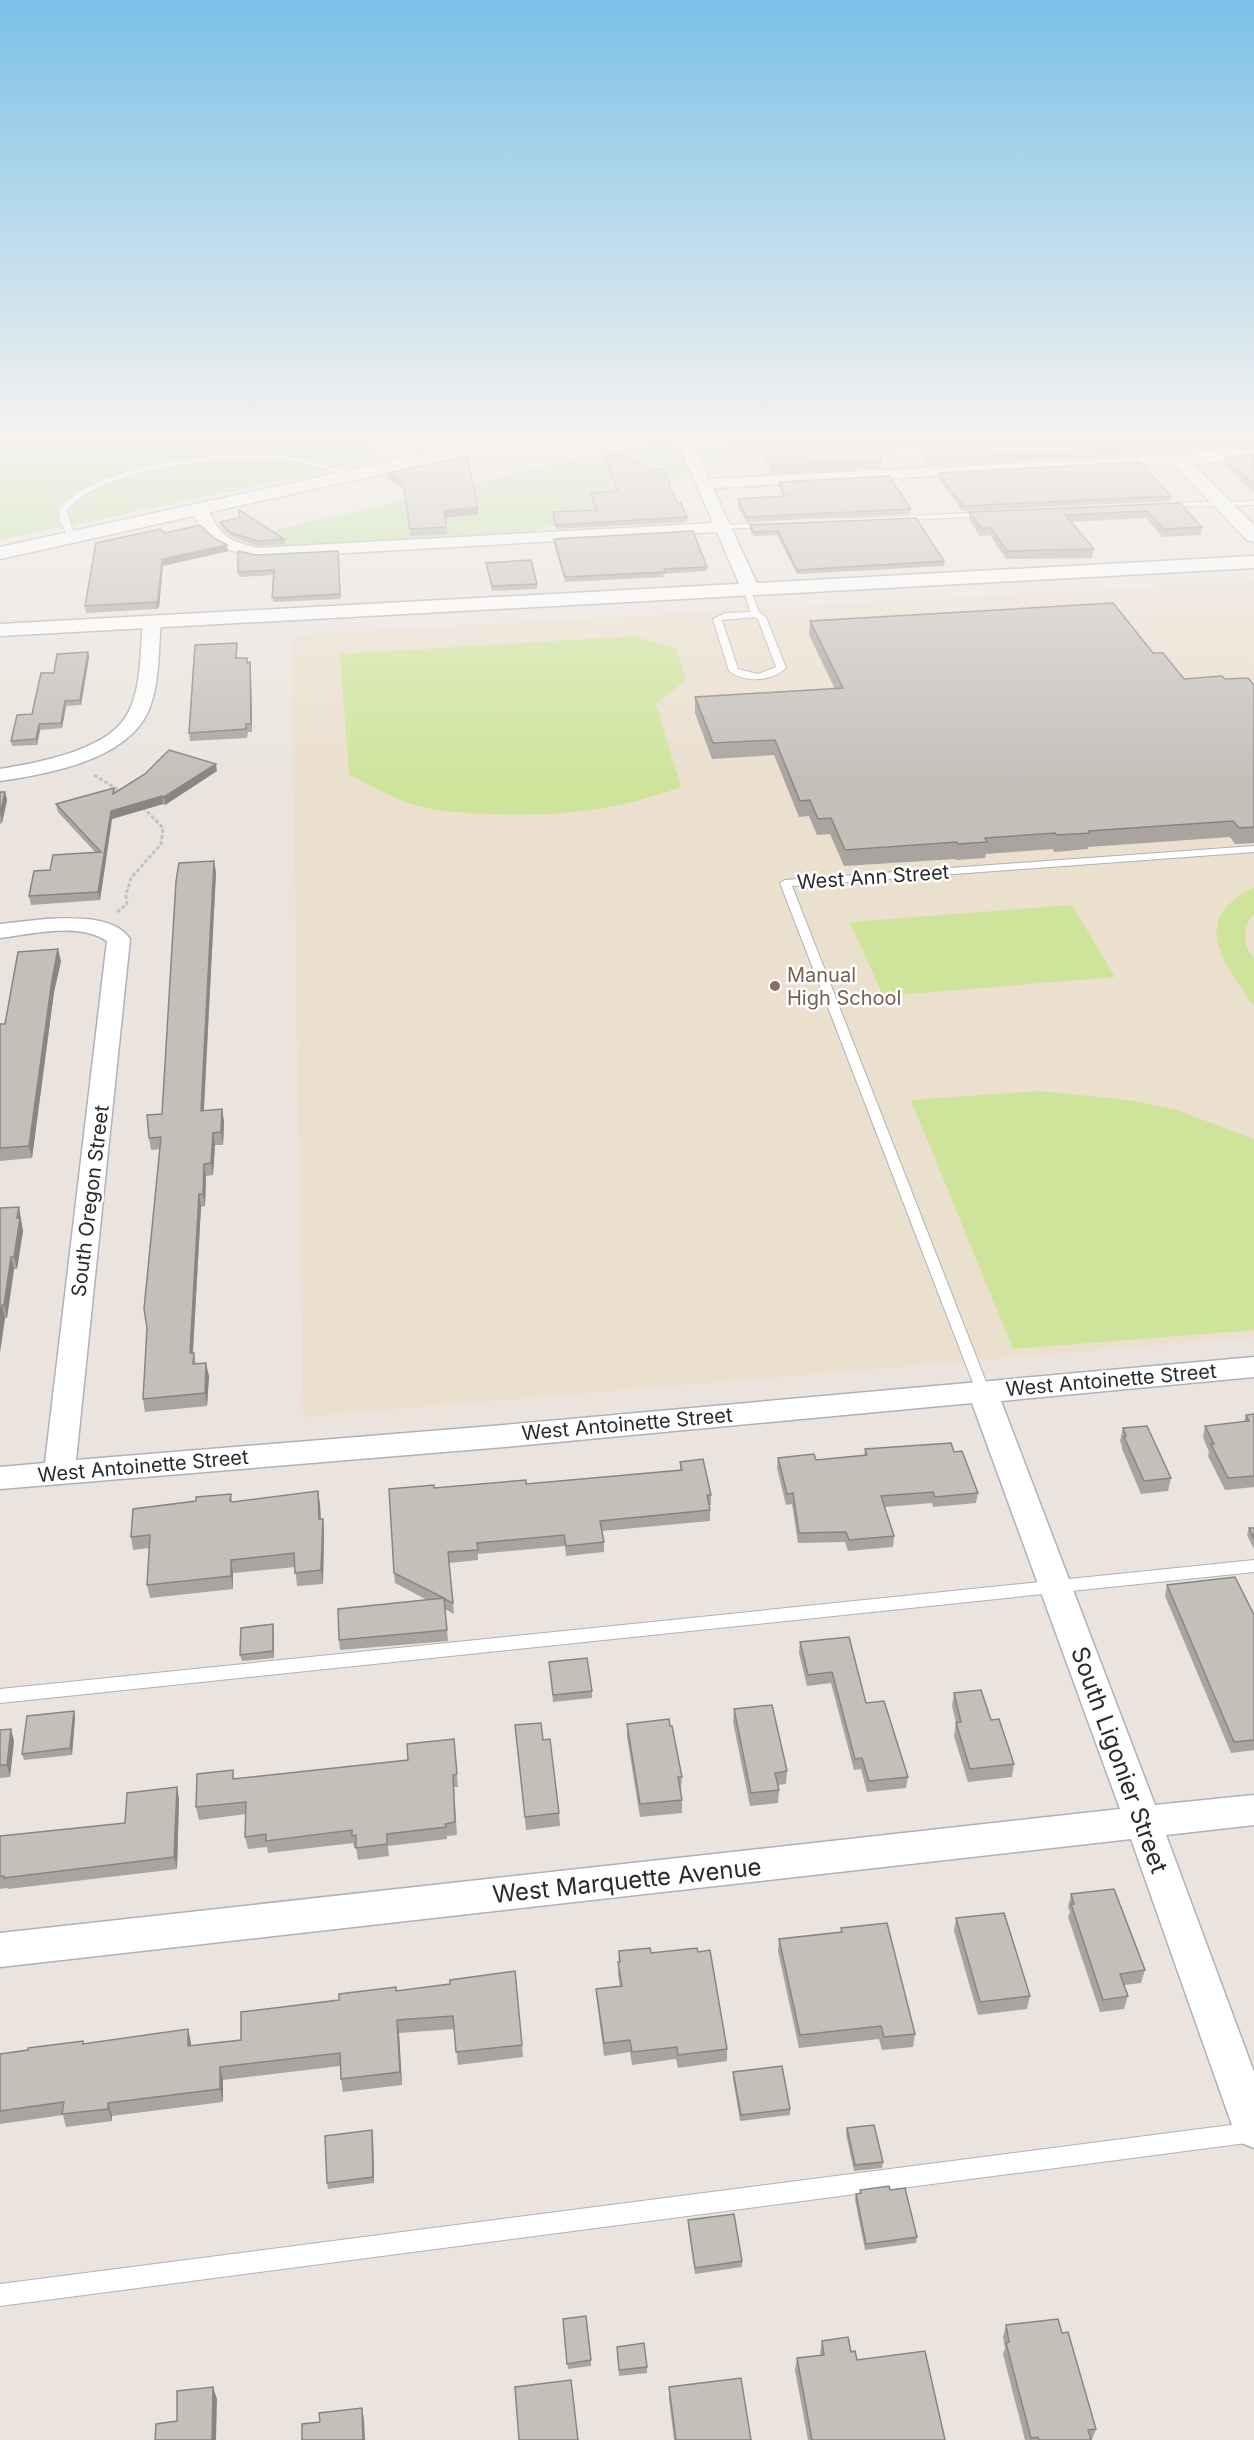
<svg xmlns="http://www.w3.org/2000/svg" width="1254" height="2440" viewBox="0 0 1254 2440" font-family="Inter,sans-serif">
  <style>
    .education { fill: #ebdfce }
    .green { fill: #bbde9e }
    .pitch { fill: #cee49b }
    .lines { fill: none; stroke-linecap: round; stroke-linejoin: round }
    .service-casing { stroke: #aeb1ba; stroke-width: 2 }
    .minor-casing { stroke: #aeb1ba; stroke-width: 3 }
    .secondary-casing { stroke: #aeb1ba; stroke-width: 3 }
    .path { stroke: #c3c3c3; stroke-width: 3; stroke-dasharray: 4 2; stroke-linecap: butt }
    .service { fill: #fff; fill-rule: evenodd }
    .minor { fill: #fff; fill-rule: evenodd }
    .secondary { fill: #fff; fill-rule: evenodd }
    .wall { fill: #a9a49f }
    .shaded-wall { fill: #898682 }
    .building { fill: #c4bfb9; stroke: #898682; stroke-width: 1.5 }
    .education-dot { fill: #8d6e63; stroke: #fff; stroke-width: 2 }
    .labels { text-anchor: middle; stroke-width: 5; stroke-linejoin: round; paint-order: stroke }
    .street-label { font-size: 20px; fill: #2a2a2a; stroke: #fff }
    .education-label { font-size: 20px; fill: #785e54; stroke: #fff; text-anchor: start }
    .near-street-label { font-size: 24px; fill: #2a2a2a; stroke: #fff }
  </style>
  <rect width="100%" height="100%" fill="#ebe4de"/>
  <polygon class="education" points="1254,581 1254,1337 303,1417 291,635"/>
  <g class="green">
    <polygon points="0,439 369,439 371,462 0,540"/>
    <polygon points="662,439 975,439 891,451 736,454 604,510 485,546 283,555 272,531"/>
  </g>
  <g class="pitch">
    <path d="M635,636L676,649L686,680L656,704L681,787C613,811 559,817 488,814C464,813 438,812 415,805C392,798 370,786 349,774L340,654Z"/>
    <path d="M1254,887V913L1247,924L1245,934L1246,945L1254,960V1007C1225,961 1187,921 1254,887Z"/>
    <polygon points="1072,905 1115,977 883,996 850,922"/>
    <polygon points="1040,1091 1129,1100 1174,1109 1254,1139 1254,1330 1013,1349 911,1100"/>
  </g>
  <g class="lines">
    <g class="service-casing">
      <g id="service">
        <path d="M264,454L304,459L357,475L353,477C331,471 309,463 286,460C233,454 103,467 67,510L75,539H69L60,520L59,510C92,466 211,453 264,454Z"/>
        <polygon points="1254,501 1254,505 1164,507 1160,505 1164,503"/>
        <polygon points="986,512 990,514 989,516 843,523 839,521 843,519"/>
        <polygon points="767,523 771,525 770,527 721,529 717,527 721,525"/>
        <path d="M743,586H749L759,612L766,617L786,668C771,682 745,683 729,671L713,619L725,613L750,612ZM754,617L758,619L776,667L758,674L738,669L722,620Z"/>
        <polygon points="1254,846 1254,852 792,886 990,1392 988,1396 978,1396 780,883 785,880"/>
        <polygon points="1254,1560 1254,1572 0,1703 0,1689"/>
        <polygon points="1254,2122 1254,2142 0,2306 0,2284"/>
      </g>
    </g>
    <g class="minor-casing">
      <g id="minor">
        <polygon points="392,439 406,439 423,461 420,464 410,464"/>
        <path d="M664,439H682L690,443L707,439H734L732,442L697,450L709,479L1178,455L1185,459L1178,463L713,488L759,588L756,592H744L741,588L717,532L256,558C222,549 205,543 191,509L199,504L205,506C224,536 220,538 257,548L713,523L682,451Z"/>
        <path d="M152,617L158,618L161,622C158,651 160,687 147,714C123,761 47,774 0,781V769C37,763 110,750 128,713C142,687 140,651 143,622L146,618Z"/>
        <path d="M46,919C71,918 114,915 130,939L76,1460L515,1424L1254,1357V1377L1001,1401L1155,1805L1254,1795V1825L1166,1835L1254,2072V2148L1239,2142L1233,2128L1131,1839L0,1967V1933L1120,1809L972,1403L515,1446L0,1489V1467L45,1463L107,941C78,922 33,934 0,938V924Z"/>
      </g>
    </g>
    <g class="secondary-casing">
      <g id="secondary">
        <polygon points="492,439 526,439 523,443 517,444 0,559 0,547"/>
        <polygon points="1254,449 1254,459 1193,464 1254,525 1254,542 1247,540 1169,459 1172,455 1178,454"/>
        <polygon points="1254,556 1254,568 0,636 0,624"/>
      </g>
    </g>
    <g class="path">
      <polyline points="94,775 123,793"/>
      <polyline points="117,912 127,904 126,895 131,878 161,844 163,828 142,806"/>
    </g>
    <use href="#service" class="service"/>
    <use href="#minor" class="minor"/>
    <use href="#secondary" class="secondary"/>
  </g>
  <g class="wall">
    <polygon points="912,439 1254,439 1254,447 1129,452 1128,455 929,465"/>
    <polygon points="764,451 881,460 881,468 772,474 764,459"/>
    <polygon points="1254,454 1254,493 1224,464 1225,457"/>
    <polygon points="605,456 677,503 687,517 687,522 556,529 553,517 553,512 595,510 591,498 591,493 616,491 605,461"/>
    <polygon points="388,473 478,507 478,514 445,518 447,534 411,536 403,489 388,480"/>
    <polygon points="939,473 1171,496 1170,501 962,511 938,478"/>
    <polygon points="779,482 911,509 910,514 746,522 738,506 738,499 783,496 779,487"/>
    <polygon points="1180,503 1202,527 1201,535 1162,537 1146,518 1071,522 1094,549 1092,558 1006,559 990,535 980,536 969,520 969,512"/>
    <polygon points="239,518 284,539 285,544 257,546 230,536 221,527 220,522"/>
    <polygon points="750,525 944,561 944,566 797,574 777,535 753,536 750,530"/>
    <polygon points="165,533 228,551 163,566 159,607 157,609 86,613 85,606"/>
    <polygon points="554,539 707,567 707,571 664,574 664,577 565,582 554,544"/>
    <polygon points="338,551 341,599 273,602 274,575 239,577 238,572"/>
    <polygon points="486,563 537,584 537,589 492,591"/>
    <polygon points="810,621 1153,653 1184,679 1225,679 1254,685 1254,843 1235,844 1230,837 1088,847 1088,849 1054,852 1053,849 986,854 985,858 956,860 955,859 844,866 830,834 817,835 809,816 799,817 774,755 712,759 695,713 695,697 835,689 809,635"/>
    <polygon points="237,651 237,658 248,662 250,662 251,671 252,732 248,732 247,738 190,741 189,733"/>
    <polygon points="89,657 81,705 66,706 62,728 40,730 37,745 12,746 11,741 32,714 54,673"/>
    <polygon points="217,771 165,805 163,804 112,819 100,900 31,905 29,896 50,870 95,852 58,812 56,804 114,788 115,793"/>
    <polygon points="0,792 5,792 7,800 2,823 0,824"/>
    <polygon points="216,872 204,1111 222,1109 224,1122 223,1145 215,1145 213,1175 206,1176 205,1206 201,1207 193,1353 194,1353 196,1364 209,1376 207,1406 145,1412 143,1399 160,1149 151,1150 149,1138 162,1114"/>
    <polygon points="61,961 54,992 32,1158 0,1161 0,1024 5,1024"/>
    <polygon points="0,1208 21,1219 21,1223 23,1231 17,1269 14,1269 7,1318 5,1318 0,1352"/>
    <polygon points="1254,1414 1254,1487 1225,1490 1208,1456 1209,1452 1203,1437 1205,1426 1244,1422 1246,1415"/>
    <polygon points="1123,1428 1171,1478 1168,1491 1141,1494 1122,1449 1122,1446 1120,1441"/>
    <polygon points="865,1449 954,1452 978,1493 976,1503 933,1507 932,1503 885,1507 894,1536 893,1547 848,1551 845,1542 798,1543 792,1504 786,1505 777,1468 778,1458 816,1460 864,1456"/>
    <polygon points="680,1462 711,1495 711,1505 709,1505 710,1510 710,1521 602,1531 604,1542 604,1552 566,1556 565,1546 478,1554 478,1560 449,1563 454,1614 445,1609 448,1641 340,1650 339,1640 427,1600 395,1583 394,1573 434,1488 526,1484 680,1470"/>
    <polygon points="231,1494 232,1502 320,1504 321,1519 323,1519 324,1532 323,1584 297,1586 295,1567 233,1573 233,1589 150,1598 147,1585 149,1548 133,1550 131,1537 196,1501"/>
    <polygon points="1249,1528 1254,1528 1254,1549 1247,1535"/>
    <polygon points="1167,1585 1254,1615 1254,1750 1231,1753 1165,1596"/>
    <polygon points="274,1631 274,1658 242,1661 240,1655"/>
    <polygon points="800,1642 866,1703 908,1777 906,1788 867,1792 861,1769 854,1770 831,1683 807,1686 799,1653"/>
    <polygon points="549,1662 592,1691 592,1698 553,1702"/>
    <polygon points="954,1693 991,1720 1014,1764 1012,1777 968,1782 954,1736 956,1723 952,1706"/>
    <polygon points="734,1709 787,1771 786,1784 778,1785 779,1790 778,1803 750,1806 733,1722"/>
    <polygon points="74,1711 75,1718 72,1755 24,1760 22,1754"/>
    <polygon points="627,1724 682,1777 681,1790 682,1800 682,1813 640,1817 627,1737"/>
    <polygon points="515,1725 543,1740 559,1813 560,1826 526,1830"/>
    <polygon points="0,1730 14,1741 10,1777 0,1778"/>
    <polygon points="454,1739 458,1787 454,1787 457,1835 447,1836 447,1839 388,1846 389,1856 358,1860 356,1848 354,1848 353,1843 268,1853 267,1847 248,1849 245,1837 246,1814 199,1820 196,1807 233,1770 234,1779 408,1760"/>
    <polygon points="179,1799 177,1869 8,1889 7,1888 0,1889 0,1836 125,1823"/>
    <polygon points="1071,1894 1145,1970 1141,1983 1124,1985 1128,1996 1124,2009 1100,2012 1068,1917 1070,1912 1068,1907"/>
    <polygon points="956,1918 1030,1996 1027,2009 978,2015 954,1931"/>
    <polygon points="841,1928 915,2034 913,2047 882,2050 879,2039 799,2048 778,1951 779,1939 841,1932"/>
    <polygon points="619,1951 651,1953 727,2049 727,2061 678,2068 676,2059 632,2065 630,2052 604,2056 597,2002 596,1989 620,1987 618,1975"/>
    <polygon points="396,1991 522,2045 523,2057 458,2065 454,2029 399,2033 402,2085 343,2092 341,2079 340,2066 223,2080 223,2102 112,2116 112,2121 66,2127 63,2115 0,2124 0,2054 84,2044 191,2042 191,2046 241,2040 339,2000"/>
    <polygon points="733,2072 790,2109 790,2115 740,2121 733,2079"/>
    <polygon points="847,2128 883,2162 882,2168 854,2171 846,2134"/>
    <polygon points="373,2136 374,2183 328,2189 327,2183"/>
    <polygon points="860,2190 890,2190 917,2237 916,2243 865,2250 855,2200 856,2194 860,2193"/>
    <polygon points="688,2220 742,2261 742,2267 695,2274 688,2226"/>
    <polygon points="563,2319 591,2360 591,2366 568,2369"/>
    <polygon points="1006,2325 1062,2333 1096,2429 1092,2440 1025,2440 1003,2354 1005,2348 1003,2337"/>
    <polygon points="822,2341 851,2352 857,2360 945,2440 808,2440 795,2370 797,2358 821,2356 820,2353"/>
    <polygon points="617,2347 647,2367 647,2373 619,2376"/>
    <polygon points="669,2387 751,2440 674,2440 669,2399"/>
  </g>
  <g class="shaded-wall">
    <polygon points="478,507 478,514 444,518 444,511"/>
    <polygon points="227,545 228,551 163,566 159,607 157,609 156,602 162,559"/>
    <polygon points="88,652 89,657 81,705 80,700"/>
    <polygon points="250,662 251,671 252,732 251,724"/>
    <polygon points="65,701 66,706 62,728 61,723"/>
    <polygon points="39,724 40,730 37,745 36,739"/>
    <polygon points="216,764 217,771 165,805 164,797"/>
    <polygon points="5,792 7,800 2,823 1,815"/>
    <polygon points="162,796 163,804 112,819 100,900 98,892 111,811"/>
    <polygon points="214,861 216,872 203,1123 201,1111"/>
    <polygon points="58,949 61,961 54,992 32,1158 29,1146 52,980"/>
    <polygon points="222,1109 224,1122 223,1145 221,1132"/>
    <polygon points="213,1133 215,1145 213,1175 211,1163"/>
    <polygon points="204,1164 206,1176 205,1206 203,1194"/>
    <polygon points="199,1194 201,1207 192,1366 190,1353"/>
    <polygon points="19,1207 23,1231 17,1269 14,1257"/>
    <polygon points="11,1257 14,1269 7,1318 4,1305"/>
    <polygon points="2,1305 5,1318 0,1352 0,1318"/>
    <polygon points="206,1363 209,1376 207,1406 205,1393"/>
    <polygon points="318,1491 320,1504 321,1532 319,1519"/>
    <polygon points="323,1519 324,1532 323,1584 321,1570"/>
    <polygon points="231,1560 233,1573 233,1589 231,1576"/>
    <polygon points="273,1624 274,1631 274,1658 273,1651"/>
    <polygon points="74,1711 75,1718 72,1755 70,1748"/>
    <polygon points="11,1729 14,1741 10,1777 7,1765"/>
    <polygon points="177,1787 179,1799 177,1869 174,1857"/>
    <polygon points="397,2020 399,2033 402,2085 400,2072"/>
    <polygon points="188,2029 191,2042 191,2059 188,2046"/>
    <polygon points="220,2067 223,2080 223,2102 220,2089"/>
    <polygon points="108,2103 112,2116 112,2121 108,2109"/>
    <polygon points="372,2130 373,2136 374,2183 373,2177"/>
    <polygon points="213,2387 217,2399 216,2440 212,2440"/>
    <polygon points="362,2408 364,2420 365,2440 363,2440"/>
  </g>
  <g class="building">
    <polygon points="917,439 1254,439 1254,441 1126,445 1129,449 930,459"/>
    <polygon points="872,445 881,460 772,466 764,451"/>
    <polygon points="1254,454 1254,485 1225,457"/>
    <polygon points="624,455 652,470 663,469 677,503 681,503 687,517 556,525 553,512 597,510 591,493 618,491 605,456"/>
    <polygon points="467,456 478,507 444,511 446,527 410,529 403,482 388,473"/>
    <polygon points="1140,462 1171,496 963,506 939,473"/>
    <polygon points="889,476 911,509 746,517 739,502 738,499 785,496 779,482"/>
    <polygon points="1180,503 1202,527 1164,529 1147,511 1065,515 1094,549 1007,551 991,528 981,528 969,512"/>
    <polygon points="239,510 284,539 257,541 230,532 220,522 239,518"/>
    <polygon points="916,518 944,561 797,570 778,531 753,532 750,525"/>
    <polygon points="200,525 214,538 227,545 162,559 158,600 156,602 85,606 96,543 160,529 165,533"/>
    <polygon points="693,531 707,567 664,569 665,572 565,577 554,539"/>
    <polygon points="238,551 256,555 338,551 340,594 272,598 274,570 238,572"/>
    <polygon points="531,560 537,584 492,586 486,563"/>
    <polygon points="1113,603 1153,653 1163,653 1184,679 1222,676 1225,679 1248,678 1254,685 1254,827 1239,828 1233,821 1089,831 1090,833 1057,835 1055,833 985,838 987,842 958,844 957,842 845,850 831,818 818,819 810,800 800,801 775,740 713,743 695,697 843,688 810,621"/>
    <polygon points="237,643 236,658 247,658 247,663 250,662 251,724 246,724 246,729 189,733 195,645"/>
    <polygon points="88,652 80,700 65,701 61,723 39,724 36,739 11,741 17,715 32,714 41,673 54,673 57,654"/>
    <polygon points="169,750 216,764 164,797 162,796 111,811 98,892 29,896 34,871 50,870 53,855 101,852 56,804 114,788 113,794 145,774"/>
    <polygon points="0,792 5,792 0,815"/>
    <polygon points="214,861 201,1111 222,1109 221,1132 213,1133 211,1163 204,1164 203,1194 199,1194 190,1353 194,1353 193,1364 206,1363 205,1393 143,1399 147,1328 144,1309 161,1137 149,1138 147,1115 162,1114 176,881 179,863"/>
    <polygon points="58,949 52,980 29,1146 0,1148 0,1024 5,1024 18,952"/>
    <polygon points="19,1207 17,1218 20,1218 14,1257 11,1257 4,1305 2,1305 0,1318 0,1208"/>
    <polygon points="1254,1414 1254,1476 1228,1478 1211,1444 1214,1444 1205,1426 1249,1421 1246,1415"/>
    <polygon points="1147,1426 1171,1478 1144,1481 1124,1437 1126,1436 1123,1428"/>
    <polygon points="951,1443 954,1452 962,1451 978,1493 935,1497 933,1492 881,1496 894,1536 849,1540 846,1532 799,1533 793,1493 787,1494 778,1458 814,1454 816,1460 867,1455 865,1449"/>
    <polygon points="703,1459 711,1495 707,1495 710,1510 600,1521 604,1542 566,1546 564,1535 477,1543 478,1550 448,1552 453,1603 444,1599 447,1630 339,1640 338,1609 444,1598 394,1573 389,1489 434,1485 434,1488 526,1480 526,1484 682,1470 680,1462"/>
    <polygon points="318,1491 319,1519 323,1519 321,1570 295,1573 294,1553 231,1560 231,1576 147,1585 150,1535 131,1537 133,1509 196,1501 196,1497 231,1494 230,1501 232,1502"/>
    <polygon points="1249,1528 1254,1528 1254,1539"/>
    <polygon points="1235,1577 1254,1615 1254,1740 1234,1742 1167,1585"/>
    <polygon points="273,1624 273,1651 240,1655 241,1628"/>
    <polygon points="849,1637 866,1703 884,1701 908,1777 869,1781 862,1758 855,1759 832,1672 808,1675 800,1642"/>
    <polygon points="587,1658 592,1691 553,1695 549,1662"/>
    <polygon points="981,1690 991,1720 999,1719 1014,1764 970,1769 956,1723 961,1722 954,1693"/>
    <polygon points="772,1705 787,1771 775,1773 779,1790 751,1793 734,1709"/>
    <polygon points="74,1711 70,1748 22,1754 27,1716"/>
    <polygon points="669,1719 670,1726 672,1726 682,1777 678,1777 682,1800 640,1804 627,1724"/>
    <polygon points="541,1723 543,1740 550,1739 559,1813 525,1817 515,1725"/>
    <polygon points="11,1729 7,1765 0,1765 0,1730"/>
    <polygon points="454,1739 457,1774 453,1775 455,1822 445,1824 446,1827 387,1834 387,1844 356,1848 356,1835 352,1836 352,1830 266,1841 266,1834 245,1837 246,1802 196,1807 197,1774 233,1770 233,1779 408,1760 407,1744"/>
    <polygon points="177,1787 174,1857 4,1878 4,1876 0,1876 0,1836 125,1823 127,1793"/>
    <polygon points="1114,1889 1145,1970 1120,1974 1128,1996 1103,2000 1071,1904 1074,1904 1071,1894"/>
    <polygon points="1004,1913 1030,1996 980,2002 956,1918"/>
    <polygon points="887,1923 915,2034 884,2037 881,2026 800,2035 779,1939 842,1932 841,1928"/>
    <polygon points="650,1948 651,1953 697,1948 698,1952 710,1950 727,2049 678,2055 677,2047 632,2052 630,2040 604,2043 596,1989 622,1986 618,1962 620,1962 619,1951"/>
    <polygon points="515,1971 522,2045 456,2052 453,2016 397,2020 400,2072 341,2079 340,2053 220,2067 220,2089 108,2103 108,2109 62,2114 64,2102 0,2111 0,2054 28,2050 28,2048 83,2041 83,2044 188,2029 188,2046 241,2040 241,2012 339,2000 339,1994 396,1987 396,1991 450,1984 450,1980"/>
    <polygon points="782,2066 790,2109 741,2115 733,2072"/>
    <polygon points="874,2125 883,2162 855,2165 847,2128"/>
    <polygon points="372,2130 373,2177 327,2183 325,2136"/>
    <polygon points="889,2186 890,2190 905,2188 917,2237 866,2244 856,2194 861,2193 860,2190"/>
    <polygon points="734,2214 742,2261 695,2268 688,2220"/>
    <polygon points="586,2316 591,2360 567,2364 563,2319"/>
    <polygon points="1058,2319 1062,2333 1068,2332 1096,2429 1088,2430 1091,2440 1039,2440 1038,2437 1031,2438 1006,2343 1009,2342 1006,2325"/>
    <polygon points="848,2337 851,2352 855,2351 857,2360 925,2351 945,2440 812,2440 797,2358 824,2355 822,2341"/>
    <polygon points="644,2343 647,2367 619,2370 617,2347"/>
    <polygon points="741,2378 751,2440 676,2440 669,2387"/>
    <polygon points="571,2380 578,2440 519,2440 515,2387"/>
    <polygon points="213,2387 212,2440 155,2440 156,2424 177,2421 177,2391"/>
    <polygon points="362,2408 363,2440 302,2440 302,2424 320,2422 319,2413"/>
  </g>
  <linearGradient id="sky" x2="0" y2="1"><stop stop-color="#7bc1e7"/><stop offset="0.56" stop-color="#f6f3f0"/><stop offset="1" stop-color="#f6f3f0" stop-opacity="0"/></linearGradient>
  <rect width="1254" height="781" fill="url(#sky)"/>
  <circle class="education-dot" cx="775" cy="986" r="6"/>
  <g class="labels">
    <g class="street-label">
      <text transform="translate(873 877) rotate(-4)" y="7">West Ann Street</text>
      <text transform="translate(90 1201) rotate(-83)" y="7">South Oregon Street</text>
      <text transform="translate(1111 1380) rotate(-5)" y="7">West Antoinette Street</text>
      <text transform="translate(627 1424) rotate(-5)" y="7">West Antoinette Street</text>
      <text transform="translate(143 1466) rotate(-5)" y="7">West Antoinette Street</text>
    </g>
    <g class="education-label">
      <text x="787" y="982">Manual<tspan x="787" dy="23">High School</tspan></text>
    </g>
    <g class="near-street-label">
      <text transform="translate(1119 1760) rotate(70)" y="8">South Ligonier Street</text>
      <text transform="translate(627 1881) rotate(-6)" y="8">West Marquette Avenue</text>
    </g>
  </g>
</svg>
